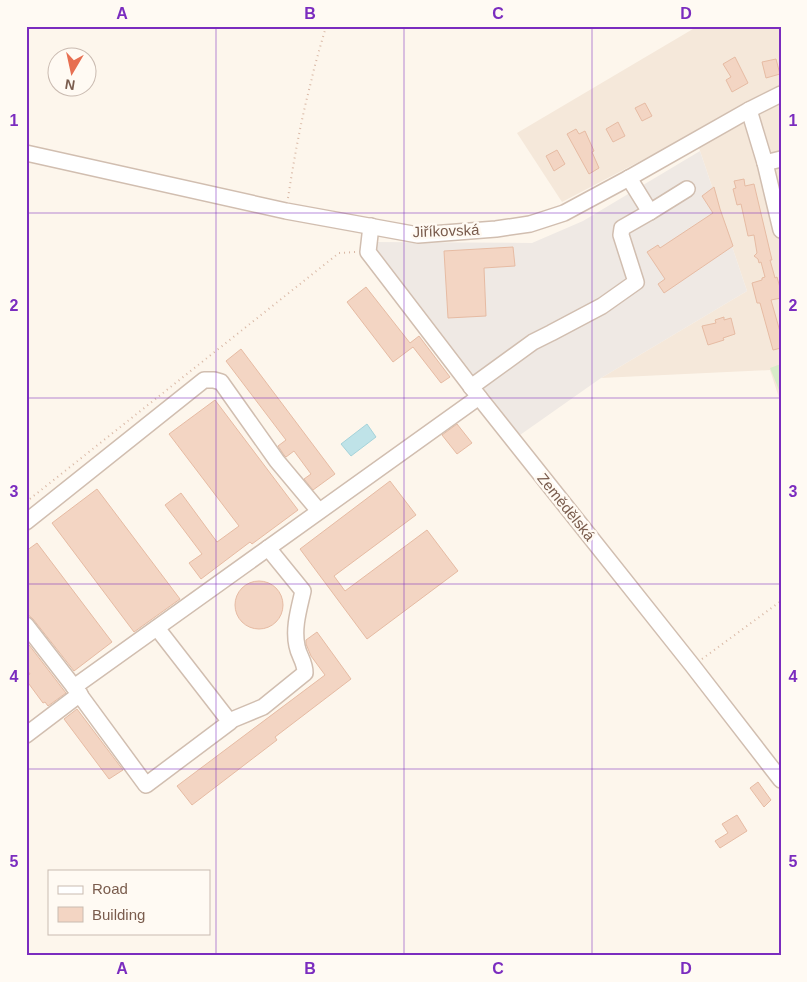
<svg xmlns="http://www.w3.org/2000/svg" width="807" height="982" viewBox="0 0 807 982" font-family="Helvetica,sans-serif">
  <style>
    .residential { fill: #f5e8da }
    .industrial { fill: #efe9e4 }
    .green { fill: #d8ecc9 }
    .water { fill: #bfe3e8; stroke: #a5d3da }
    .building { fill: #f3d5c3; stroke: #e6bba3 }
    .lines { fill: none; stroke-linecap: round; stroke-linejoin: round }
    .minor-casing { stroke: #d1beb0; stroke-width: 18 }
    .path { stroke: #d9b8a5; stroke-width: 2; stroke-dasharray: 1 4; stroke-linecap: butt }
    .minor { stroke: #fff; stroke-width: 15 }
    .grid { fill: none; stroke: #7b2cbf; stroke-width: 1; stroke-opacity: 0.55 }
    .labels { text-anchor: middle; stroke-width: 5; stroke-linejoin: round; paint-order: stroke }
    .street-label { font-size: 15px; fill: #7a5c4d; stroke: #fffaf3 }
    .neatline { fill: none; stroke: #7b2cbf; stroke-width: 2 }
    .grid-label { font-size: 16px; text-anchor: middle; font-weight: bold; fill: #7b2cbf }
  </style>
  <rect width="100%" height="100%" fill="#fdf6ec"/>
  <polygon class="residential" points="698,26 781,26 781,404 770,370 601,378 747,291 694,133 562,202 517,133"/>
  <polygon class="industrial" points="700,151 747,291 601,378 520,435 371,242 532,243 583,221"/>
  <polygon class="green" points="781,364 781,395 770,368"/>
  <polygon class="water" points="367,424 376,437 351,456 341,444"/>
  <g class="building">
    <polygon points="735,57 748,83 732,92 726,80 731,77 723,64"/>
    <polygon points="776,59 780,74 766,78 762,62"/>
    <polygon points="645,103 652,116 642,121 635,108"/>
    <polygon points="618,122 625,136 613,142 606,129"/>
    <polygon points="576,129 579,134 585,131 594,151 592,152 599,168 589,174 567,134"/>
    <polygon points="557,150 565,164 554,171 546,156"/>
    <polygon points="744,179 745,186 754,184 772,260 770,260 775,278 777,277 781,291 781,298 771,300 781,335 781,348 773,350 760,303 757,303 752,283 762,280 762,278 765,277 761,262 759,263 758,259 754,256 757,253 754,235 748,236 741,204 737,205 733,189 736,188 734,181"/>
    <polygon points="714,187 720,209 733,246 664,293 658,284 665,279 647,252 658,245 660,248 713,213 702,196"/>
    <polygon points="513,247 515,266 484,268 486,316 448,318 444,251"/>
    <polygon points="366,287 410,343 419,336 450,377 441,383 413,347 393,362 347,302"/>
    <polygon points="724,317 724,320 731,318 735,334 723,338 724,340 708,345 702,326 716,323 715,320"/>
    <polygon points="241,349 335,474 313,490 304,479 311,474 294,451 286,457 284,455 278,446 286,440 226,361"/>
    <polygon points="215,400 298,510 252,544 250,542 201,579 189,563 202,554 165,505 181,493 217,542 239,526 169,434"/>
    <polygon points="457,424 472,443 457,454 442,435"/>
    <polygon points="390,481 416,515 334,576 345,591 427,530 458,571 367,639 300,549"/>
    <polygon points="97,489 180,599 134,632 52,523"/>
    <polygon points="37,543 112,642 74,671 33,619 26,613 26,551"/>
    <circle cx="259" cy="605" r="24"/>
    <polygon points="317,632 351,679 275,737 277,740 192,805 177,786 325,675 311,656 306,644 306,640"/>
    <polygon points="26,641 66,693 48,706 45,702 43,703 26,680 26,677 30,674 26,668"/>
    <polygon points="77,709 123,770 109,779 64,719"/>
    <polygon points="758,782 771,800 764,807 750,788"/>
    <polygon points="737,815 747,831 720,848 715,841 728,833 722,824"/>
  </g>
  <g class="lines">
    <g class="minor-casing">
      <g id="minor">
        <polyline points="749,110 765,163 781,230"/>
        <polyline points="26,153 286,211 418,235 496,229 530,224 564,213 629,178 749,110 781,94"/>
        <polyline points="765,163 781,159"/>
        <polyline points="650,212 687,189"/>
        <polyline points="371,226 368,252 479,397 692,665 781,780"/>
        <polyline points="471,387 533,342 551,333 602,306 636,282 621,235 622,228 650,212 629,178"/>
        <polyline points="26,522 204,380 214,380 221,382 277,461 319,511"/>
        <polyline points="26,625 74,687 479,397"/>
        <polyline points="74,687 146,785 230,722 157,628"/>
        <path d="M234,719L263,707L305,673C305,661 299,657 297,646C293,628 299,609 303,591L268,548"/>
        <polyline points="26,735 80,694"/>
      </g>
    </g>
    <g class="path">
      <path d="M288,198C294,159 301,120 311,82C315,63 321,45 326,26"/>
      <polyline points="26,502 339,253 356,252"/>
      <polyline points="702,659 781,601"/>
    </g>
    <use href="#minor" class="minor"/>
  </g>
  <path class="grid" d="M216,26V956M404,26V956M592,26V956M26,213H781M26,398H781M26,584H781M26,769H781"/>
  <g class="labels">
    <g class="street-label">
      <text transform="translate(446 231) rotate(-2)" y="5">Jiříkovská</text>
      <text transform="translate(566 507) rotate(51)" y="5">Zemědělská</text>
    </g>
  </g>
  <rect width="807" height="982" fill="none" stroke="#fffaf3" stroke-width="55"/>
  <rect x="48" y="870" width="162" height="65" fill="#fffaf3" stroke="#cabbb1"/>
  <rect x="58" y="886" width="25" height="8" fill="#ffffff" stroke="#cabbb1"/>
  <text x="92" y="894" font-size="15" fill="#7a5c4d">Road</text>
  <rect x="58" y="907" width="25" height="15" fill="#f3d5c3" stroke="#cabbb1"/>
  <text x="92" y="920" font-size="15" fill="#7a5c4d">Building</text>
  <g transform="translate(72 72) rotate(189)"><circle r="24" fill="#fffaf3" stroke="#cabbb1"/>
  <path d="M0-4L9 19L0 12L-9 19Z" fill="#e76f51"/>
  <text y="-8" font-size="14" font-weight="bold" text-anchor="middle" fill="#7a5c4d">N</text>
  </g>
  <rect x="28" y="28" width="752" height="926" class="neatline"/>
  <g class="grid-label">
    <text x="122" y="19">A</text>
    <text x="310" y="19">B</text>
    <text x="498" y="19">C</text>
    <text x="686" y="19">D</text>
    <text x="14" y="126">1</text>
    <text x="793" y="126">1</text>
    <text x="14" y="311">2</text>
    <text x="793" y="311">2</text>
    <text x="14" y="497">3</text>
    <text x="793" y="497">3</text>
    <text x="14" y="682">4</text>
    <text x="793" y="682">4</text>
    <text x="14" y="867">5</text>
    <text x="793" y="867">5</text>
    <text x="122" y="974">A</text>
    <text x="310" y="974">B</text>
    <text x="498" y="974">C</text>
    <text x="686" y="974">D</text>
  </g>
</svg>
